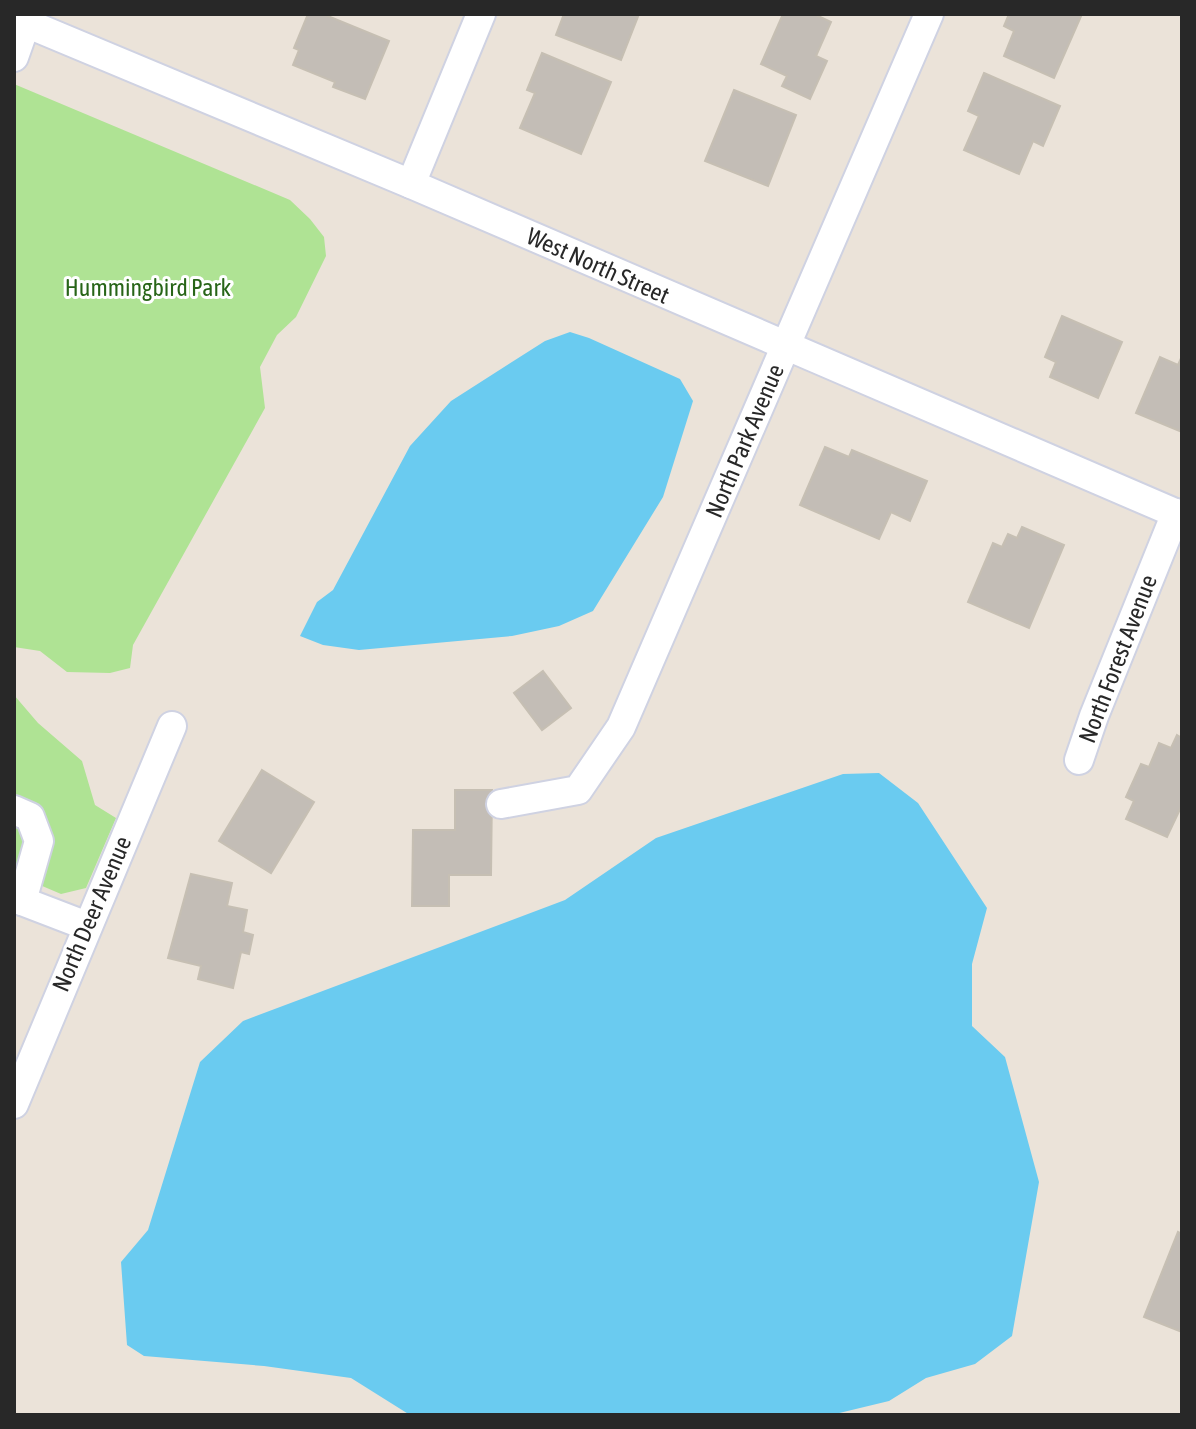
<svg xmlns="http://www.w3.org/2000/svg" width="1196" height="1429" viewBox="0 0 1196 1429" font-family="'Asap Condensed',sans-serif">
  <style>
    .green { fill: #afe394 }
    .water { fill: #6acbf0 }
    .building { fill: #c3bdb6; stroke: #c6bfb3; stroke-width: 2 }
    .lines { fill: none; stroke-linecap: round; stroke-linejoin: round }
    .street-casing { stroke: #cfd2e2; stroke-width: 32 }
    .street { stroke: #fff; stroke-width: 28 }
    .labels { text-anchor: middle; stroke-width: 6; stroke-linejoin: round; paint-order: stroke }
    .street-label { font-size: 24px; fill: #282828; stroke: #fff }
    .park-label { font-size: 24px; fill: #286518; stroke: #fff }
  </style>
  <rect width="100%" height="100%" fill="#ebe3d9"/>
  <g class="green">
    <polygon points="14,84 290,200 310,219 324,237 326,256 296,317 277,335 260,367 265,408 133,645 130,668 110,673 67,672 40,651 14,647"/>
    <polygon points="14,695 38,723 82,761 95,805 116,818 86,888 61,894 14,874"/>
  </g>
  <g class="water">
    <polygon points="570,332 589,338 680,379 693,401 663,497 593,611 559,626 512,636 359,650 323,645 300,636 317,602 333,590 410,446 451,401 545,341"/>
    <polygon points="879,773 918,803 987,908 972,964 972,1026 1005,1057 1039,1182 1012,1336 975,1364 926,1378 889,1401 831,1415 410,1415 351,1378 264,1366 144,1356 127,1345 121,1262 148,1230 200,1062 243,1021 565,900 656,838 843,774"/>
  </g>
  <g class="building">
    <polygon points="308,14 323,14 389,41 365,99 333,87 335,82 293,65 299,50 294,48"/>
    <polygon points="564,14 639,14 621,60 556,35"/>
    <polygon points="783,14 814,14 831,22 816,56 827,61 810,99 782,86 787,76 761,64"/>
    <polygon points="1009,14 1082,14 1054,78 1004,56 1014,31 1004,26"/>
    <polygon points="542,53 611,82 581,154 520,128 535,93 527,90"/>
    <polygon points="984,73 1060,106 1043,146 1033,141 1019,174 964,150 979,116 968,111"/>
    <polygon points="734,90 796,115 768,186 705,161"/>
    <polygon points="1062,316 1122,342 1098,398 1050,377 1056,362 1045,357"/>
    <polygon points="1182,356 1182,432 1136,413 1160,357 1178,365"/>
    <polygon points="825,447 849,457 852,450 927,481 910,521 891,512 879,539 800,505"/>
    <polygon points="1022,527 1064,545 1029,628 968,602 993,543 1002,547 1008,534 1017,538"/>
    <polygon points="543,671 571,708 542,730 514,693"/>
    <polygon points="1177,735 1182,738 1182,805 1167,837 1126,819 1134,801 1126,797 1141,764 1149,767 1159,743 1171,748"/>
    <polygon points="262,770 314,802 271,873 219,841"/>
    <polygon points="455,790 492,790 491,875 449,875 449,906 412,906 413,830 455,830"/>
    <polygon points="191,874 232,883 227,906 247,910 243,932 253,935 249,954 241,952 233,988 198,979 201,966 168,958"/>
    <polygon points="1178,1232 1182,1234 1182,1332 1144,1317"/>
  </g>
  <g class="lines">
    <g class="street-casing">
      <g id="street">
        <polyline points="14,18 411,184 1182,516"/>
        <polyline points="14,57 26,23"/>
        <polyline points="411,184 481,14"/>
        <polyline points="1079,760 1094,716 1176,513"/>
        <polyline points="501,804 578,790 621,727 929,14"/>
        <polyline points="14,810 30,817 39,841 22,901"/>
        <polyline points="14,898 87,926"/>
        <polyline points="14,1104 172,726"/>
      </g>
    </g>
    <use href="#street" class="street"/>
  </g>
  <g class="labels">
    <g class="street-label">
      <text transform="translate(598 266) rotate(24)" y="8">West North Street</text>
      <text transform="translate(745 441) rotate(-67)" y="8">North Park Avenue</text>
      <text transform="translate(1118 659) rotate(-69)" y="8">North Forest Avenue</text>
      <text transform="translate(92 914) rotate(-67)" y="8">North Deer Avenue</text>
    </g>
    <g class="park-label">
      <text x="148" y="296">Hummingbird Park</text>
    </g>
  </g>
  <rect width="1196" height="1429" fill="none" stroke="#282828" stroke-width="32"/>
</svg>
